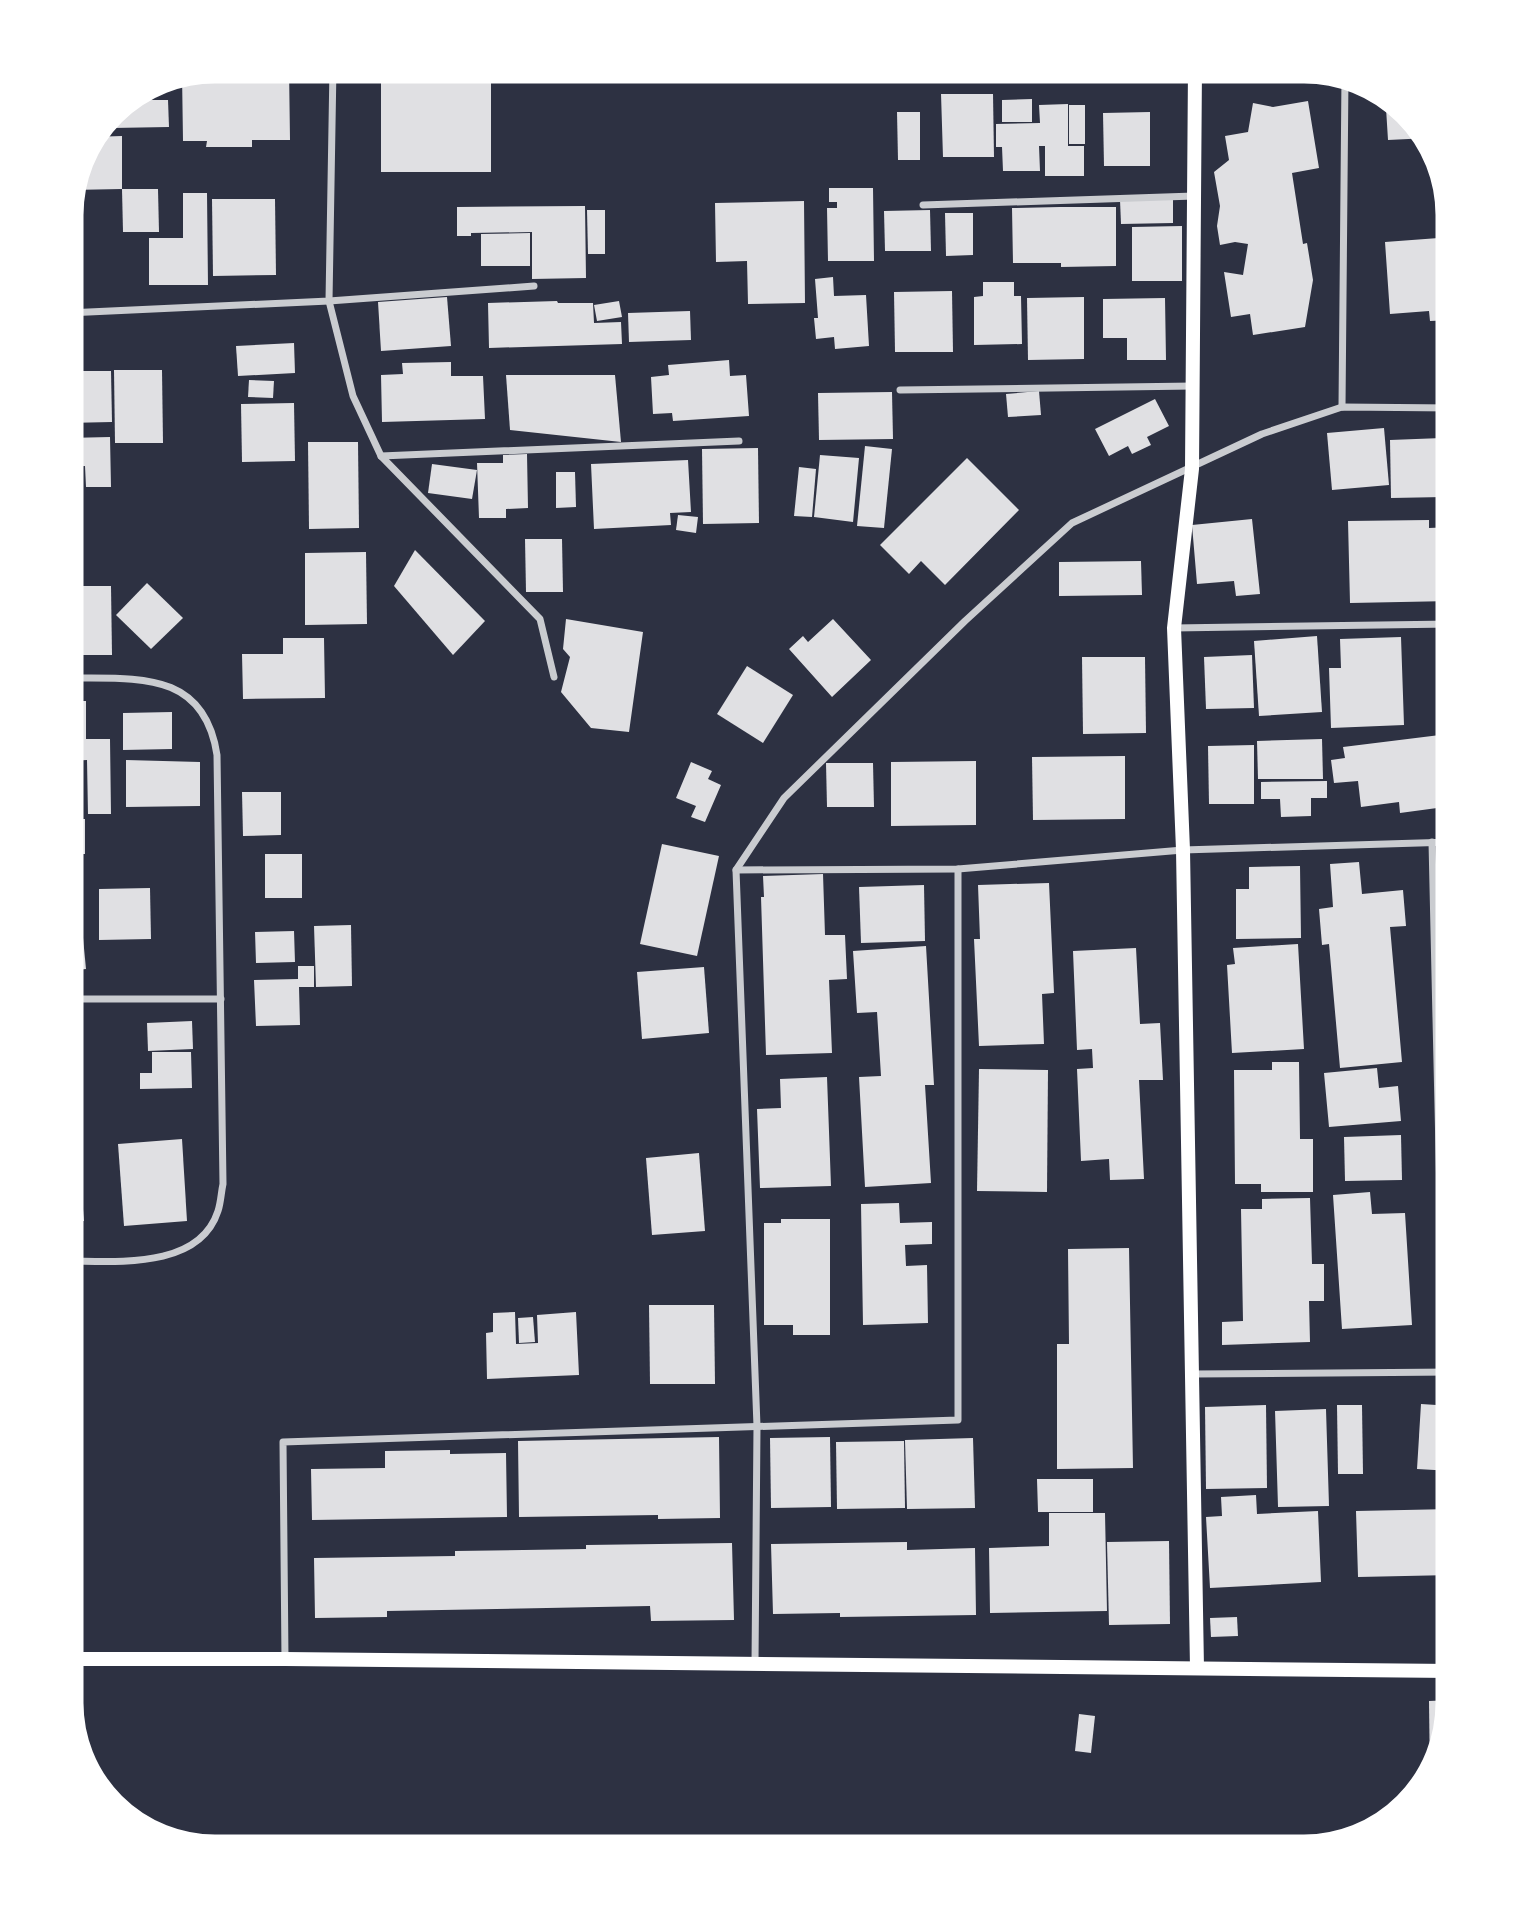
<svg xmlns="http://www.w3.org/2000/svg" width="1519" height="1918" viewBox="0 0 1519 1918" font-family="'Sofia Sans Condensed',sans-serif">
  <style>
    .building { fill: #e0e0e3 }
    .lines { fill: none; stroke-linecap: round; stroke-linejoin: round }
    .minor { stroke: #caccd0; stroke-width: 7 }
    .secondary { stroke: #fff; stroke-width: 14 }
    .rim { fill: none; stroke: #fff; stroke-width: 9 }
  </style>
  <rect width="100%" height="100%" fill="#2d3142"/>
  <g class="building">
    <polygon points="215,67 289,67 290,140 252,140 252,147 206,147 207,141 183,141 182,73"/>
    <polygon points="721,67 741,67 741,71 721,72"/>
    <polygon points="1060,67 1151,67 1151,75 1060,79"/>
    <rect x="381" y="69" width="110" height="103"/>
    <polygon points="1385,92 1428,133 1429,138 1388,140"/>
    <polygon points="941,94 993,94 994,157 943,157"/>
    <polygon points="1032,99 1032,122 1002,122 1002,100"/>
    <polygon points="122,100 168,100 169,127 112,128 111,110"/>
    <polygon points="1308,101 1319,168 1292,173 1303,244 1307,243 1313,280 1305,327 1253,335 1250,314 1231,317 1224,272 1243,275 1248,244 1235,242 1220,245 1217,226 1220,206 1214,172 1229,160 1225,136 1248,132 1253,103 1273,107"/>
    <polygon points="1068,104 1068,146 1084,146 1084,176 1045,176 1045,146 1039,146 1040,171 1003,171 1002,147 996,147 996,124 1040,123 1039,105"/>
    <rect x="1069" y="105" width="16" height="39"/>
    <polygon points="897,112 920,112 920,160 898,160"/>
    <polygon points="1150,112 1150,166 1104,166 1103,113"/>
    <polygon points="122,136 122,189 71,190 82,150 91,137"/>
    <polygon points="829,188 873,188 874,261 828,261 827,208 837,208 837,202 829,202"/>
    <polygon points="122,189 158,189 159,232 123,232"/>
    <polygon points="183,193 207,193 208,285 149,285 149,238 183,238"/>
    <polygon points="82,195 83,261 67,261 67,205 69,196"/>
    <polygon points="212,199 275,199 276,275 213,276"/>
    <polygon points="1120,200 1173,200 1173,223 1121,224"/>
    <polygon points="804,201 805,303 748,304 747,261 716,262 715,203"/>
    <polygon points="585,206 586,278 532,279 532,232 471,233 471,236 457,236 457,207"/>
    <polygon points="1060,207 1116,207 1116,266 1061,267 1061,263 1013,263 1012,208"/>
    <polygon points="587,210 605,210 605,254 588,254"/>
    <polygon points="930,210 931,251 885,251 884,211"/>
    <polygon points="945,213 973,213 973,255 946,256"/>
    <polygon points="1182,226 1182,281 1132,281 1132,227"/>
    <polygon points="530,233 530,266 481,266 481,234"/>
    <polygon points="1452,237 1452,320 1430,321 1429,311 1390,314 1385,242"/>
    <polygon points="833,277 834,296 866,295 869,346 835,349 834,337 816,339 814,318 818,318 815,279"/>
    <polygon points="983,282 1014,282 1014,296 1021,296 1022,344 974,345 974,297 983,296"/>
    <polygon points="952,291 953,352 895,352 894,292"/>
    <polygon points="447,297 451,346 381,351 378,302"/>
    <polygon points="1084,297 1084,359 1028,360 1027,298"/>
    <polygon points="1165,298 1166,360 1127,360 1127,338 1103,338 1103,299"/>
    <polygon points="557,301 558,303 593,303 594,323 621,322 622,344 489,348 488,303"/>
    <polygon points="619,301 622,317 597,321 594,305"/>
    <polygon points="690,311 691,340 629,342 628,313"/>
    <polygon points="294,343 295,373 238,376 236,346"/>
    <polygon points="729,360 730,376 746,375 749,416 673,421 672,413 653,414 651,377 669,375 668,365"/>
    <polygon points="451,362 451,376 483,376 485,419 382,422 381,375 403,374 402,363"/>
    <polygon points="114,370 162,370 163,443 115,443"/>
    <polygon points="67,371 111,371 112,422 67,423"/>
    <polygon points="506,375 615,375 621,442 510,430"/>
    <polygon points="249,380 274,381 273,398 248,397"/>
    <polygon points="1039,391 1041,415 1008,417 1006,394"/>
    <polygon points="892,392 893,439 819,440 818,393"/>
    <polygon points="1155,399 1169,426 1147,437 1151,445 1132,454 1128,446 1109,456 1095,429"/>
    <polygon points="294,403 295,461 242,462 241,404"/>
    <polygon points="1384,428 1389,485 1332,490 1327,433"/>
    <polygon points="110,437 111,487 86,487 85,466 67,467 67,438"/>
    <polygon points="1442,438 1444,497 1391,498 1390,440"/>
    <polygon points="308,442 358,442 359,528 309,529"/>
    <polygon points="865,446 892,449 884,528 857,526"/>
    <polygon points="758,448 759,523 703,524 702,449"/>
    <polygon points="527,454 528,508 506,509 506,518 479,518 477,463 503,463 503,455"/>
    <polygon points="820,455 859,458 853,522 814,517"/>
    <polygon points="967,458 1019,510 945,585 921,561 909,574 880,545"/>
    <polygon points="688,460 691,512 670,513 671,525 594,529 591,464"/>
    <polygon points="432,464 477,470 472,499 428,493"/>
    <polygon points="799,467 816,469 812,517 794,516"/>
    <polygon points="556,472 575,472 576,507 556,508"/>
    <polygon points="678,515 698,517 696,533 676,530"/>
    <polygon points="1252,519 1260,594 1236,596 1234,581 1197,584 1192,525"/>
    <polygon points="1429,520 1429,528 1452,527 1452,601 1350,603 1348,521"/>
    <polygon points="525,539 562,539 563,592 526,592"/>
    <polygon points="415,550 485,621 453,655 394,586"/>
    <polygon points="366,552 367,624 305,625 305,553"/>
    <polygon points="1141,561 1142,595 1059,596 1059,562"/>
    <polygon points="147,583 183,618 151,649 116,615"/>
    <polygon points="67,586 111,586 112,655 67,655"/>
    <polygon points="566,619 643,632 629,732 591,728 561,692 570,657 563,649"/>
    <polygon points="833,619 871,660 832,697 789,649 803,636 808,642"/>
    <polygon points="1317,636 1322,712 1259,716 1254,641"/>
    <polygon points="1401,637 1404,725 1331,728 1329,668 1341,668 1340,639"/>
    <polygon points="283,638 324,638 325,698 243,699 242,654 283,654"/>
    <polygon points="1252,655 1254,708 1206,709 1204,657"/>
    <polygon points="1082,657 1145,657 1146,733 1083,734"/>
    <polygon points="747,666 793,695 763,743 717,714"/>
    <polygon points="67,701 86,701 86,739 110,739 111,814 88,814 87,760 67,761"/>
    <polygon points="172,712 172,749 123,750 123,713"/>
    <polygon points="1448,734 1452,770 1452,806 1400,813 1399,802 1361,807 1358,781 1334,783 1331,760 1345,758 1343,747"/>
    <polygon points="1322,739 1323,779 1258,779 1257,741"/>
    <polygon points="1254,745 1254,804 1209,804 1208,746"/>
    <polygon points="1125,756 1125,819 1033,820 1032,757"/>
    <polygon points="126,760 200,762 200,806 126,807"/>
    <polygon points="976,761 976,825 891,826 891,762"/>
    <polygon points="691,762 712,771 708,779 721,785 705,822 691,817 696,806 676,798"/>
    <polygon points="826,763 873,763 874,807 827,807"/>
    <polygon points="67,773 75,773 76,800 67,800"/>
    <polygon points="1327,781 1327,798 1311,798 1311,816 1281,817 1280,799 1261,799 1261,782"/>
    <polygon points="242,792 281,792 281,835 243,836"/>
    <rect x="67" y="819" width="18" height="35"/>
    <polygon points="662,844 719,856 697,956 640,944"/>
    <rect x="265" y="854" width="37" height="44"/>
    <polygon points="1359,862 1362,894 1403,890 1406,926 1390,927 1402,1062 1340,1068 1329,944 1322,945 1319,909 1333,907 1330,864"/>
    <polygon points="1300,866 1301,938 1236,939 1236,889 1249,889 1249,867"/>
    <polygon points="823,874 825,935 845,935 847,979 829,980 832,1053 766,1055 761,897 764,897 763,876"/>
    <polygon points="1049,883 1054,993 1042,994 1044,1044 979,1046 974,939 980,939 978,885"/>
    <polygon points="924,885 925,941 861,943 859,887"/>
    <polygon points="78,886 86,969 67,971 67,887"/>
    <polygon points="150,888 151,939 99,940 99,889"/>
    <polygon points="351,925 352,986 316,987 314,926"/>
    <polygon points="294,931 295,962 256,963 255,932"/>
    <polygon points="1298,944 1304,1049 1232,1053 1227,965 1235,964 1233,948"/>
    <polygon points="926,946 934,1085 925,1085 931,1183 865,1187 859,1077 881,1076 877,1012 857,1013 853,951"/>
    <polygon points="1136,948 1140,1024 1160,1023 1163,1080 1139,1080 1144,1179 1110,1180 1109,1159 1081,1161 1077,1069 1093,1068 1092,1049 1077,1050 1073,951"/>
    <polygon points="298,966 314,966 314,987 299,987 300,1025 256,1026 254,980 298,979"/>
    <polygon points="704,967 709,1033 642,1039 637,972"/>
    <polygon points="192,1021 193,1049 148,1051 147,1023"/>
    <polygon points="152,1052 191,1052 192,1088 140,1089 140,1073 152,1073"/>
    <polygon points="1272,1062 1299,1062 1300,1139 1313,1139 1313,1192 1261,1192 1261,1184 1235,1184 1234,1070 1272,1070"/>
    <polygon points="1377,1068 1379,1088 1398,1086 1401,1121 1329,1127 1324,1073"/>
    <polygon points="979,1069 1048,1070 1047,1192 977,1191"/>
    <polygon points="827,1077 831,1186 760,1188 757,1109 781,1108 780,1079"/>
    <polygon points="1401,1135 1402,1180 1345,1181 1344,1137"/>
    <polygon points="77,1139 84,1221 67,1222 67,1140"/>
    <polygon points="182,1139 187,1221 124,1226 118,1144"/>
    <polygon points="699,1153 705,1231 652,1235 646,1158"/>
    <polygon points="1370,1192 1372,1214 1405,1213 1412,1325 1342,1329 1333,1195"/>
    <polygon points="1310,1198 1312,1264 1324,1264 1324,1301 1309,1301 1310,1342 1222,1345 1222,1322 1243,1321 1241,1209 1262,1209 1262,1199"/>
    <polygon points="899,1203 900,1223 932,1222 932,1244 905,1245 906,1266 927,1265 928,1323 863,1325 861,1204"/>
    <polygon points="781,1219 830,1219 830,1335 793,1335 793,1325 764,1325 764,1223 781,1223"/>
    <polygon points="1129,1248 1133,1468 1057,1469 1057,1344 1069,1344 1068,1249"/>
    <polygon points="649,1305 714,1305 715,1384 650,1384"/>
    <polygon points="515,1312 516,1344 538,1343 537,1315 576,1312 579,1375 487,1379 486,1333 493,1332 493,1313"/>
    <polygon points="533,1317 535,1342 519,1343 518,1318"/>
    <polygon points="1421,1404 1452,1406 1452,1471 1417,1469"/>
    <polygon points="1266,1405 1267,1488 1206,1489 1205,1407"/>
    <polygon points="1337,1405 1362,1405 1363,1474 1338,1474"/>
    <polygon points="1326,1409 1329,1506 1278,1507 1275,1411"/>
    <polygon points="719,1437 720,1518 658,1519 658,1515 519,1517 518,1441"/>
    <polygon points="830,1437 831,1507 771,1508 770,1438"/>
    <polygon points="973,1438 975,1508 907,1509 905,1440"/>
    <polygon points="904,1441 905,1508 837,1509 836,1442"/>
    <polygon points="450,1450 450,1454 506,1453 507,1517 312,1520 311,1469 385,1468 385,1451"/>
    <polygon points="1037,1479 1093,1479 1093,1512 1038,1512"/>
    <polygon points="1256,1495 1257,1514 1318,1511 1321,1582 1210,1588 1206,1517 1222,1516 1221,1497"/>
    <polygon points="1452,1509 1452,1575 1358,1577 1356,1511"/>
    <polygon points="1049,1513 1105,1513 1107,1611 990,1613 989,1548 1049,1546"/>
    <polygon points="1169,1541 1170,1624 1109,1625 1107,1542"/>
    <polygon points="907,1542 907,1550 975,1548 976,1615 840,1617 840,1613 773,1614 771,1544"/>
    <polygon points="732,1543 734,1620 651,1621 650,1606 387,1611 387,1617 315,1618 314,1558 455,1556 455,1551 586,1549 586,1545"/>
    <polygon points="1237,1617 1238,1636 1211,1637 1210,1618"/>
    <polygon points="1452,1700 1433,1777 1430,1780 1429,1701"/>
    <polygon points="1079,1714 1095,1716 1091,1753 1075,1751"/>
  </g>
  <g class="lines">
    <g class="minor">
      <polyline points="923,205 1194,196"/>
      <polyline points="534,286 329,301 353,396 381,456 540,619 554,677"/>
      <polyline points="67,313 329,301 333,67"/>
      <polyline points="900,390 1193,386"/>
      <polyline points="1342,407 1345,76"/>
      <polyline points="381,456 739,441"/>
      <polyline points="1174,628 1452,624"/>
      <polyline points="1432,842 1444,1372"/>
      <polyline points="736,870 958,869 1183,850 1452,842"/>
      <polyline points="67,999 221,999"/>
      <path d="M67,1261C115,1261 199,1270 218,1211C221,1202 221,1193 223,1184L217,755C204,669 135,679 67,678"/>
      <polyline points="1193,1374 1452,1372"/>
      <polyline points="285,1659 283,1442 958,1420 958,869"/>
      <polyline points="755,1663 757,1426 736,870 784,798 965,621 1072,523 1262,434 1342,407 1452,408"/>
    </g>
    <g class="secondary">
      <polyline points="1195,67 1192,469 1174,628 1183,850 1197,1668"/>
      <polyline points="67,1659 285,1659 1452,1671"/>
    </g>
  </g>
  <path d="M0 0H1519V1918H0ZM215 79H1304A136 136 0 0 1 1440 215V1703A136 136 0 0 1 1304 1839H215A136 136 0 0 1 79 1703V215A136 136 0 0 1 215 79Z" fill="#fff" fill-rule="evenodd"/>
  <path class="rim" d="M215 79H1304A136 136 0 0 1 1440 215V1703A136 136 0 0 1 1304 1839H215A136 136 0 0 1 79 1703V215A136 136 0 0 1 215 79Z"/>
</svg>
